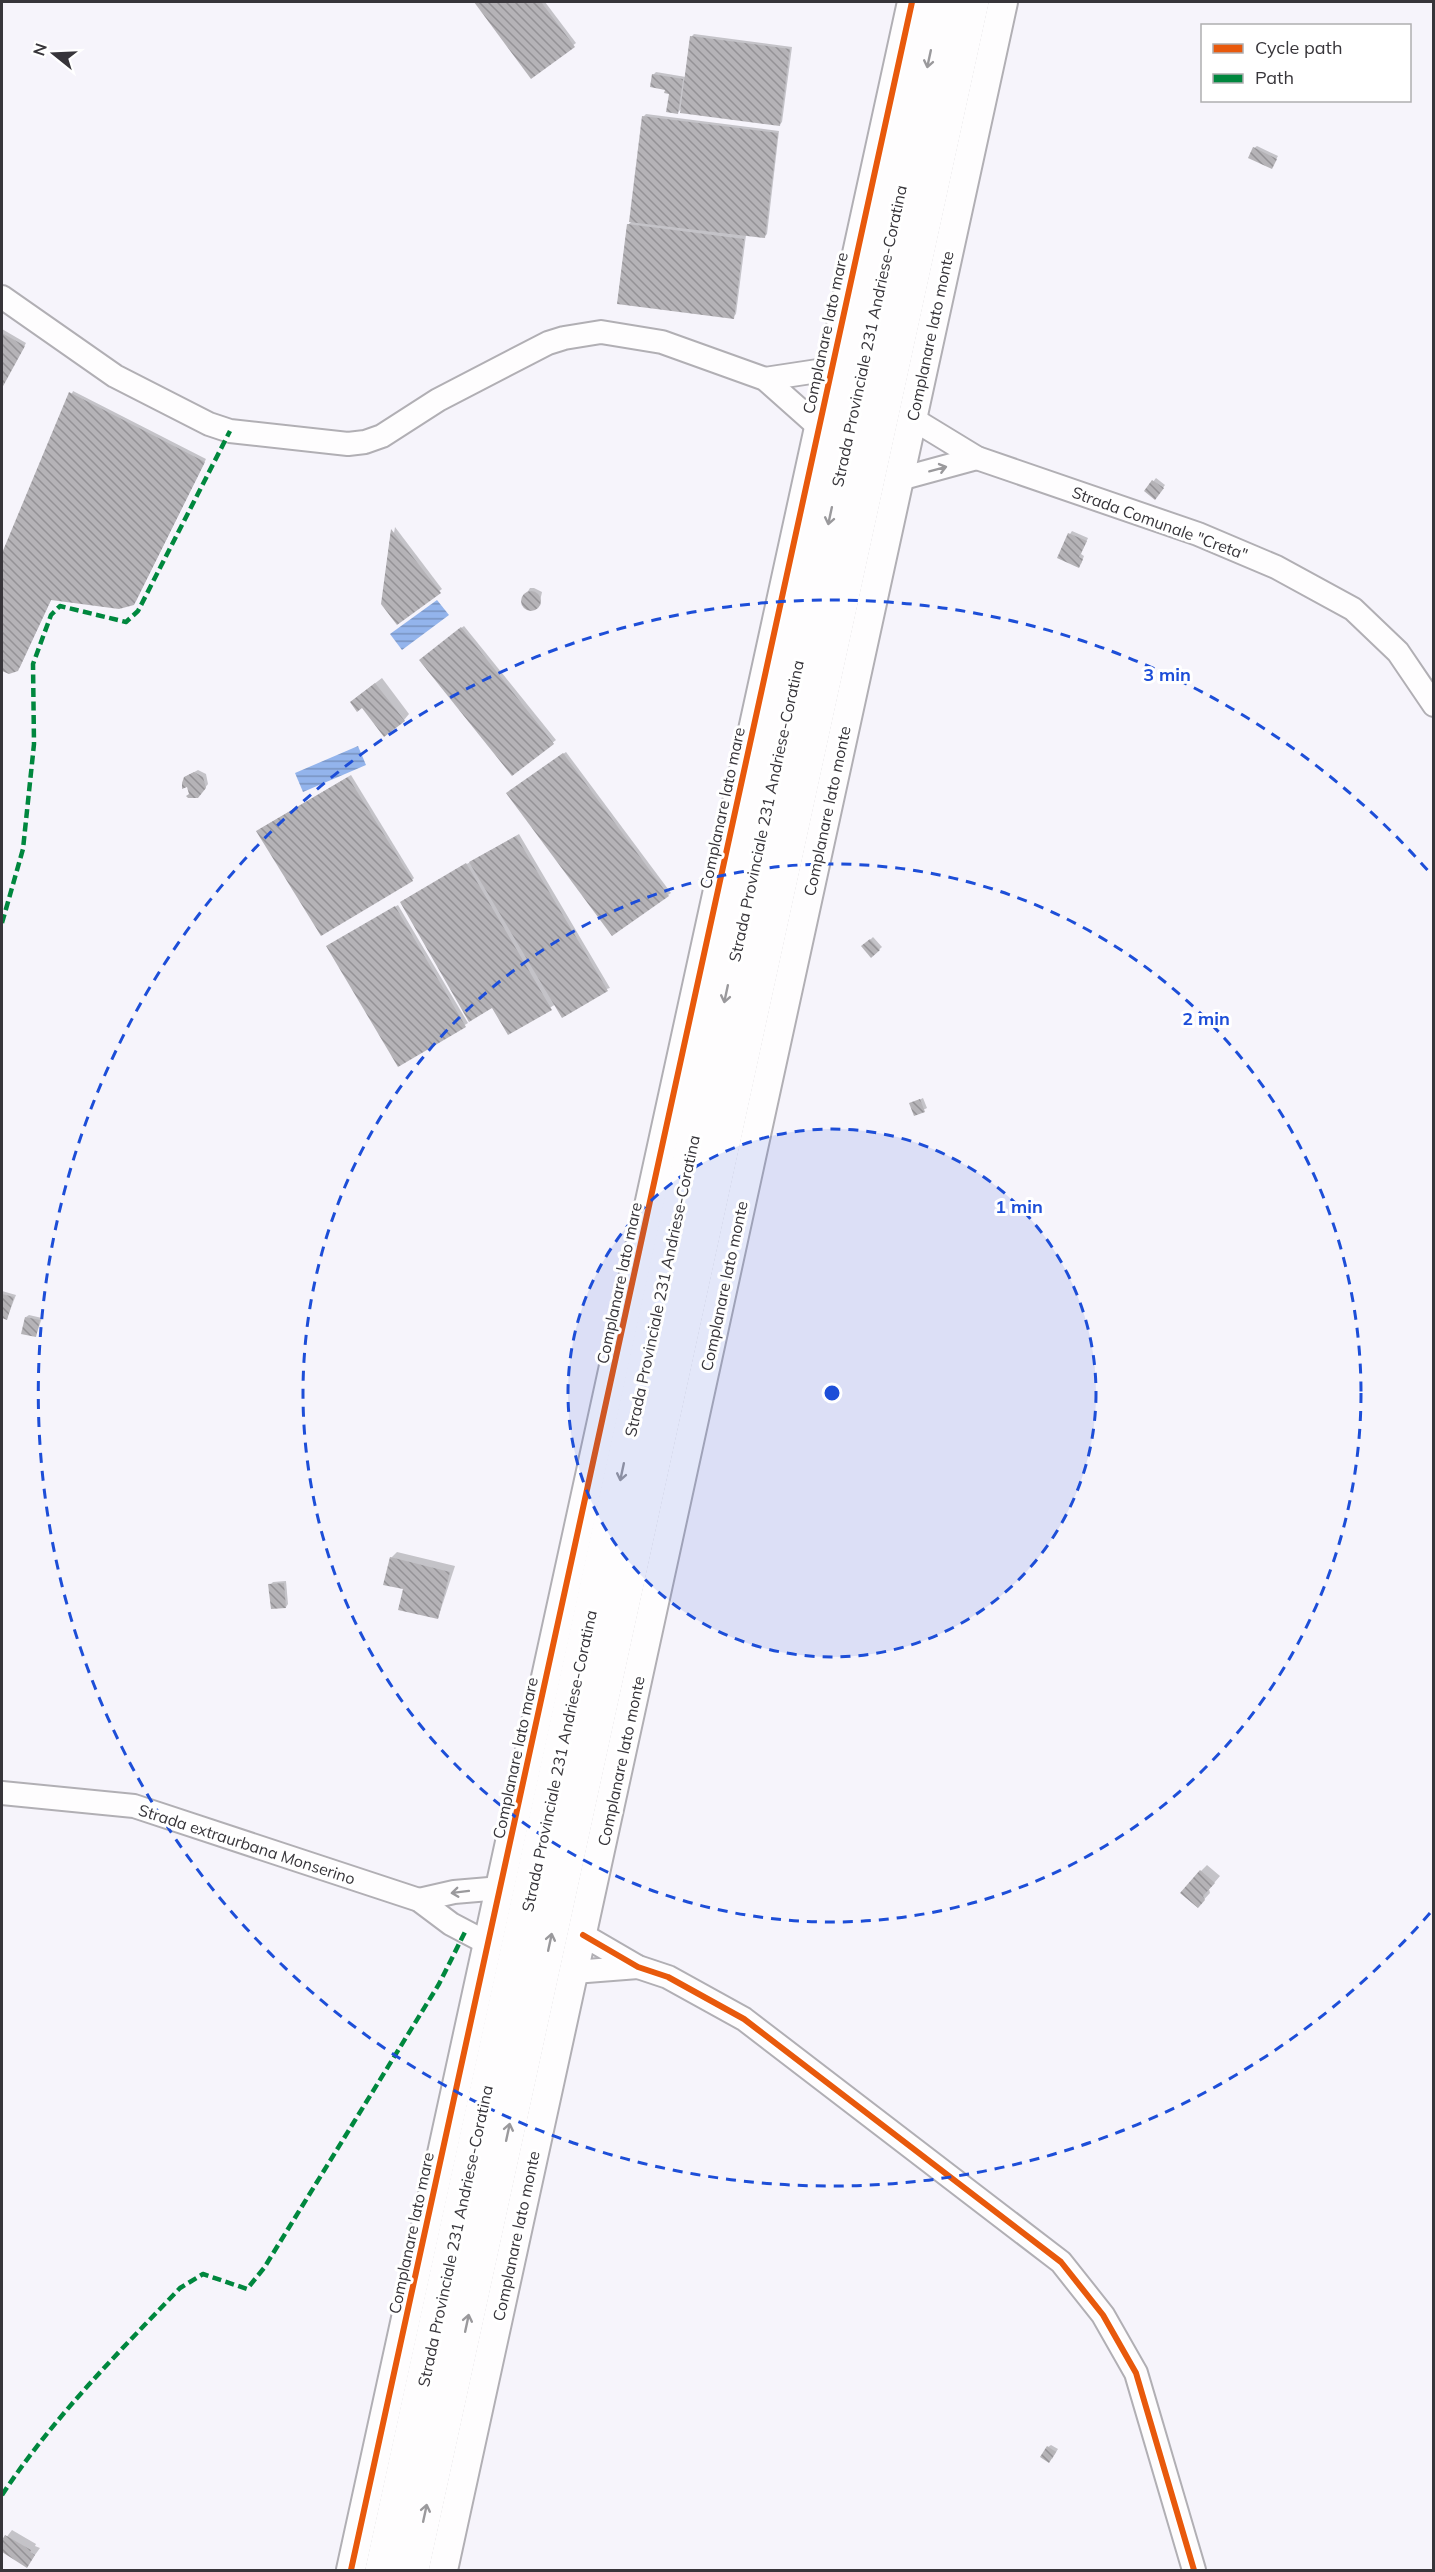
<svg xmlns="http://www.w3.org/2000/svg" width="1435" height="2572" viewBox="0 0 1435 2572" font-family="Mulish,sans-serif">
  <style>
    .water { fill: url(#water-rules) }
    .shadow { fill: #0003 }
    .building { fill: url(#building-back-hatch) }
    .lines { fill: none; stroke-linecap: round; stroke-linejoin: round }
    .minor-casing { stroke: #b1afb4; stroke-width: 26 }
    .tertiary-casing { stroke: #b1afb4; stroke-width: 32 }
    .trunk-casing { stroke: #b1afb4; stroke-width: 36 }
    .minor { stroke: #fefdfe; stroke-width: 22 }
    .tertiary { stroke: #fefdfe; stroke-width: 28 }
    .trunk { stroke: #fefdfe; stroke-width: 33 }
    .quiet { stroke: #00873e; stroke-width: 4.5; stroke-dasharray: 9 4.5; stroke-linecap: butt }
    .cycleway-casing { stroke: #fff; stroke-width: 10 }
    .cycleway { stroke: #e8590c; stroke-width: 6 }
    .oneway { stroke: #9a999c }
    .ring { fill: none; stroke: #1d4ed8; stroke-width: 3; stroke-dasharray: 10 8 }
    .labels { text-anchor: middle; stroke-width: 6; stroke-linejoin: round; paint-order: stroke }
    .street-label { font-size: 16px; fill: #37353a; stroke: #fff }
    .centre { fill: #1d4ed8; stroke: #fff; stroke-width: 3 }
    .ring-label { font-size: 18px; text-anchor: middle; font-weight: bold; fill: #1d4ed8; stroke: #fff; stroke-width: 6; stroke-linejoin: round; paint-order: stroke }
  </style>
  <defs>
    <pattern id="water-rules" width="6" height="5" patternUnits="userSpaceOnUse" patternTransform="scale(1.5)"><rect width="6" height="5" fill="#93b4ec"/><path d="M0 2.5h6" fill="none" stroke="#7993c0"/></pattern>
    <pattern id="building-back-hatch" width="6" height="6" patternUnits="userSpaceOnUse" patternTransform="scale(1.5)"><rect width="6" height="6" fill="#b5b3b7"/><path d="M-1 5l2 2M0 0l6 6M5-1l2 2" fill="none" stroke="#949296"/></pattern>
  </defs>
  <rect width="100%" height="100%" fill="#f6f4fb"/>
  <g class="water">
    <polygon points="437,600 449,615 402,650 390,634"/>
    <polygon points="358,746 366,765 303,792 295,773"/>
  </g>
  <g class="shadow">
    <polygon points="476,2 545,2 576,43 531,77"/>
    <polygon points="694,34 792,47 782,122 780,124 682,108 677,113 671,92 653,75 656,72 686,77 691,37"/>
    <polygon points="646,114 779,131 767,234 764,237 746,235 736,314 733,317 628,225 632,221 643,117"/>
    <polygon points="1257,146 1278,156 1272,167 1254,148"/>
    <polygon points="2,329 26,343 2,387"/>
    <polygon points="73,391 206,459 136,601 133,604 52,598 20,667 9,673 2,670 2,557"/>
    <polygon points="1156,478 1165,485 1157,496 1146,491"/>
    <polygon points="395,527 442,589 397,623 382,604"/>
    <polygon points="1072,531 1088,538 1081,554 1084,556 1081,564 1070,534"/>
    <polygon points="530,588 534,588 542,592 539,606 529,610 522,601"/>
    <polygon points="464,626 556,740 512,774 424,657"/>
    <polygon points="382,678 409,714 404,720 357,697"/>
    <polygon points="566,752 671,893 668,895 510,791"/>
    <polygon points="198,770 206,774 208,784 201,793 191,794 185,777"/>
    <polygon points="351,775 414,878 412,880 260,829"/>
    <polygon points="519,834 610,988 556,1004 509,1033 493,1006 404,900"/>
    <polygon points="398,905 468,1023 399,1065 331,944"/>
    <polygon points="873,937 882,947 872,956 863,947"/>
    <polygon points="923,1098 927,1108 915,1114 911,1104"/>
    <polygon points="2,1291 16,1295 7,1318 2,1317"/>
    <polygon points="29,1315 42,1318 36,1335 26,1317"/>
    <polygon points="397,1552 455,1566 438,1618 404,1588 391,1558"/>
    <polygon points="286,1581 288,1604 286,1607 270,1585 273,1582"/>
    <polygon points="1207,1865 1220,1876 1209,1889 1210,1893 1198,1906 1201,1871"/>
    <polygon points="1051,2445 1058,2449 1052,2459 1048,2447"/>
    <polygon points="12,2530 36,2544 35,2546 40,2548 27,2566 2,2550 2,2543"/>
  </g>
  <g class="building">
    <polygon points="474,2 541,2 575,47 531,79"/>
    <polygon points="690,36 790,49 780,126 680,113"/>
    <polygon points="652,74 683,79 678,114 666,112 669,94 664,93 665,90 650,87"/>
    <polygon points="642,116 778,133 765,238 629,222"/>
    <polygon points="1253,147 1277,159 1272,169 1248,158"/>
    <polygon points="627,224 744,239 734,319 617,304"/>
    <polygon points="2,333 25,346 2,388"/>
    <polygon points="69,392 205,462 134,605 119,609 51,600 18,671 9,674 2,671 2,553"/>
    <polygon points="1152,480 1164,488 1155,500 1144,491"/>
    <polygon points="391,529 441,593 397,625 381,604"/>
    <polygon points="1068,533 1087,541 1079,557 1083,559 1079,568 1057,558"/>
    <circle cx="531" cy="601" r="10"/>
    <polygon points="461,627 554,744 512,776 419,660"/>
    <polygon points="375,683 405,721 384,737 362,708 357,712 350,702"/>
    <polygon points="563,753 669,896 612,936 506,793"/>
    <polygon points="194,772 203,777 206,788 198,798 188,798 186,796 189,794 187,787 182,789 182,783 184,777"/>
    <polygon points="348,777 413,881 321,936 256,831"/>
    <polygon points="516,836 608,991 562,1018 469,862"/>
    <polygon points="466,863 552,1010 508,1035 492,1008 469,1022 400,902"/>
    <polygon points="395,906 466,1027 398,1067 326,946"/>
    <polygon points="870,939 880,950 871,958 861,946"/>
    <polygon points="920,1099 925,1112 914,1116 909,1103"/>
    <polygon points="2,1294 14,1297 7,1320 2,1318"/>
    <polygon points="25,1317 40,1320 36,1337 21,1334"/>
    <polygon points="390,1557 450,1572 438,1619 398,1610 403,1589 383,1585"/>
    <polygon points="284,1583 286,1608 271,1609 268,1584"/>
    <polygon points="1200,1870 1215,1883 1203,1896 1205,1900 1198,1908 1180,1893"/>
    <polygon points="1047,2446 1056,2452 1049,2463 1040,2457"/>
    <polygon points="5,2535 31,2550 30,2552 35,2555 27,2568 2,2552 2,2540"/>
  </g>
  <g class="lines">
    <g class="minor-casing">
      <g id="minor">
        <polyline points="2,297 115,376 209,424 230,431 348,444 365,442 382,436 438,400 548,343 564,338 601,332 662,342 765,379 819,427"/>
        <polyline points="765,379 831,369"/>
        <polyline points="913,419 977,458 1198,534 1276,567 1353,609 1398,652 1434,705"/>
        <polyline points="900,479 977,458"/>
        <polyline points="2,1793 134,1806 419,1900 451,1924 489,1944"/>
        <polyline points="419,1900 454,1892 501,1888"/>
        <polyline points="583,1935 638,1967 668,1977 744,2019 1061,2262 1103,2315 1136,2373 1194,2570"/>
        <polyline points="574,1972 638,1967"/>
      </g>
    </g>
    <g class="tertiary-casing">
      <g id="tertiary">
        <polyline points="351,2570 912,2"/>
        <polyline points="443,2570 1003,2"/>
      </g>
    </g>
    <g class="trunk-casing">
      <g id="trunk">
        <polyline points="382,2570 942,2"/>
        <polyline points="412,2570 972,2"/>
      </g>
    </g>
    <use href="#minor" class="minor"/>
    <use href="#tertiary" class="tertiary"/>
    <use href="#trunk" class="trunk"/>
    <g class="quiet">
      <polyline points="2,923 23,849 34,744 33,664 51,615 60,606 126,622 138,611 230,431"/>
      <path d="M2,2495C52,2419 117,2354 180,2288L203,2274L247,2289L264,2268L439,1984L465,1932"/>
    </g>
    <g class="cycleway-casing">
      <g id="cycleway">
        <polyline points="583,1935 638,1967 668,1977 744,2019 1061,2262 1103,2315 1136,2373 1194,2570"/>
        <polyline points="351,2570 912,2"/>
      </g>
    </g>
    <use href="#cycleway" class="cycleway"/>
  </g>
  <defs><path id="oneway-shaft" d="M-6 0H5M1.5-3L5.5 0L1.5 3" fill="none" stroke-width="1.6" stroke-linecap="round" stroke-linejoin="round" transform="scale(1.5)"/></defs>
  <g class="oneway">
    <use href="#oneway-shaft" transform="translate(929 59) rotate(102)"/>
    <use href="#oneway-shaft" transform="translate(938 469) rotate(-15)"/>
    <use href="#oneway-shaft" transform="translate(830 516) rotate(102)"/>
    <use href="#oneway-shaft" transform="translate(726 994) rotate(102)"/>
    <use href="#oneway-shaft" transform="translate(622 1472) rotate(102)"/>
    <use href="#oneway-shaft" transform="translate(460 1892) rotate(173)"/>
    <use href="#oneway-shaft" transform="translate(550 1942) rotate(-78)"/>
    <use href="#oneway-shaft" transform="translate(508 2132) rotate(-78)"/>
    <use href="#oneway-shaft" transform="translate(467 2323) rotate(-78)"/>
    <use href="#oneway-shaft" transform="translate(425 2513) rotate(-78)"/>
  </g>
  <circle cx="832" cy="1393" r="264" fill="#1d4ed8" fill-opacity=".12"/>
  <g class="ring">
    <circle cx="832" cy="1393" r="264"/>
    <circle cx="832" cy="1393" r="529"/>
    <path d="M1430 1913A793 793 0 1 1 1430 873"/>
  </g>
  <g class="labels">
    <g class="street-label">
      <text transform="translate(825 333) rotate(-78)" y="6">Complanare lato mare</text>
      <text transform="translate(869 336) rotate(-78)" y="6">Strada Provinciale 231 Andriese-Coratina</text>
      <text transform="translate(930 336) rotate(-78)" y="6">Complanare lato monte</text>
      <text transform="translate(1160 523) rotate(20)" y="6">Strada Comunale "Creta"</text>
      <text transform="translate(722 808) rotate(-78)" y="6">Complanare lato mare</text>
      <text transform="translate(766 811) rotate(-78)" y="6">Strada Provinciale 231 Andriese-Coratina</text>
      <text transform="translate(827 811) rotate(-78)" y="6">Complanare lato monte</text>
      <text transform="translate(619 1283) rotate(-78)" y="6">Complanare lato mare</text>
      <text transform="translate(662 1286) rotate(-78)" y="6">Strada Provinciale 231 Andriese-Coratina</text>
      <text transform="translate(724 1286) rotate(-78)" y="6">Complanare lato monte</text>
      <text transform="translate(515 1758) rotate(-78)" y="6">Complanare lato mare</text>
      <text transform="translate(559 1761) rotate(-78)" y="6">Strada Provinciale 231 Andriese-Coratina</text>
      <text transform="translate(621 1761) rotate(-78)" y="6">Complanare lato monte</text>
      <text transform="translate(247 1844) rotate(18)" y="6">Strada extraurbana Monserino</text>
      <text transform="translate(411 2233) rotate(-78)" y="6">Complanare lato mare</text>
      <text transform="translate(455 2236) rotate(-78)" y="6">Strada Provinciale 231 Andriese-Coratina</text>
      <text transform="translate(516 2236) rotate(-78)" y="6">Complanare lato monte</text>
    </g>
  </g>
  <circle cx="832" cy="1393" r="9" class="centre"/>
  <g class="ring-label">
    <text x="1167" y="681">3 min</text>
    <text x="1206" y="1025">2 min</text>
    <text x="1019" y="1213">1 min</text>
  </g>
  <rect width="1435" height="2572" fill="none" stroke="#37353a" stroke-width="6"/>
  <rect x="1201" y="24" width="210" height="78" fill="#ffffff" stroke="#afaeb0" stroke-width="1.5"/>
  <rect x="1213" y="44" width="30" height="9" fill="#e8590c" stroke="#afaeb0" stroke-width="1.5"/>
  <text x="1255" y="54" font-size="18" fill="#37353a">Cycle path</text>
  <rect x="1213" y="74" width="30" height="9" fill="#00873e" stroke="#afaeb0" stroke-width="1.5"/>
  <text x="1255" y="84" font-size="18" fill="#37353a">Path</text>
  <g transform="translate(54 54) rotate(288)" stroke="#ffffff" stroke-width="4.5" paint-order="stroke">
  <path d="M0-4.5L10 22L0 15L-10 22Z" fill="#37353a"/>
  <text y="-9" font-size="16" font-weight="bold" text-anchor="middle" fill="#37353a">N</text>
  </g>
</svg>
